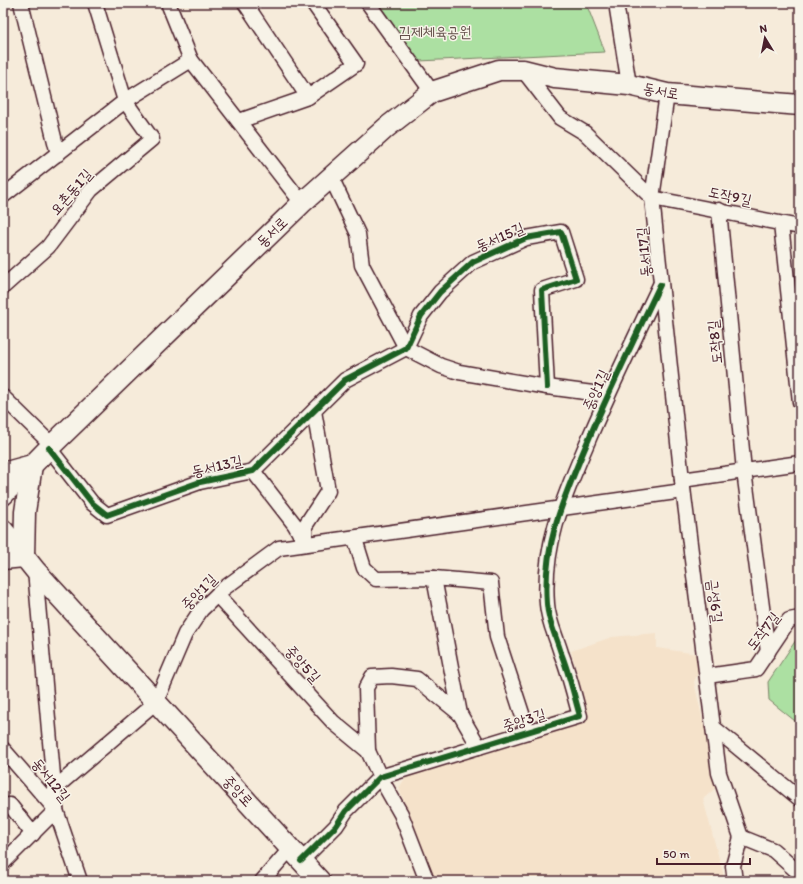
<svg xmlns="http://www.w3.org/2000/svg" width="803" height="884" viewBox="0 0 803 884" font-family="Itim,'Poor Story',sans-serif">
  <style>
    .built { fill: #f5e2ca }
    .green { fill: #ace0a2; stroke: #7b8066 }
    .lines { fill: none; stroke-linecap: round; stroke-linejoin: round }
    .street-casing { stroke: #4a1f2b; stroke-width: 17 }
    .secondary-casing { stroke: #4a1f2b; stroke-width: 23 }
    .street { stroke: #f7f3e8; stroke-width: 14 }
    .secondary { stroke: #f7f3e8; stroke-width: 20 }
    .cycleway-casing { stroke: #f7f3e8; stroke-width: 8 }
    .cycleway { stroke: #1b5e20; stroke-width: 6 }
    .labels { text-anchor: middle; stroke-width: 3; stroke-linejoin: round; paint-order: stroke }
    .park-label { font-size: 15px; fill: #624f49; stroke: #f7f3e8 }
    .street-label { font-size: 15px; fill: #4a1f2b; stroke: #f7f3e8 }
  </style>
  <rect width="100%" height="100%" fill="#f6ebda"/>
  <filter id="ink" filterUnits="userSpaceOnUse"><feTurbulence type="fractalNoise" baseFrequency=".025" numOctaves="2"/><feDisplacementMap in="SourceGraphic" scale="8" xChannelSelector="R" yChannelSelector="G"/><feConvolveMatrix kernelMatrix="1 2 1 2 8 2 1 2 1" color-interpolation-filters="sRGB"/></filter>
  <g filter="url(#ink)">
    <polygon class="built" points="657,633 657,648 697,654 699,670 694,682 718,786 703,799 725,881 434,881 399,788 407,775 582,722 587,709 571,651 612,637"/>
    <g class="green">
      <polygon points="378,3 586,3 605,52 419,61"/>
      <polygon points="800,634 800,725 769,700 768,682"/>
    </g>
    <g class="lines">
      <g class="street-casing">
        <g id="street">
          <polyline points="21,3 58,154"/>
          <polyline points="168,3 191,60 302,203"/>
          <polyline points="245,3 308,97"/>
          <polyline points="368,3 432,92"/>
          <polyline points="616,3 629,85"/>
          <polyline points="523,70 560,118 585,133 652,198 800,227"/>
          <polyline points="667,94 652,198 682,480 713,727 800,799"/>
          <polyline points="239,121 308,97 356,64 313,3"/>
          <polyline points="331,177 358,234 362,265 406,348 441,366 459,372 547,387 608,395"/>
          <polyline points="3,196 125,101 191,60"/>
          <polyline points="719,210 744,471 768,652"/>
          <polyline points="781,224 800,402"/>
          <polyline points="3,287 48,247 91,190 152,139 125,101 95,3"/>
          <polyline points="3,397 52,445"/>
          <polyline points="49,448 92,503 107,515 200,482 253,471 345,380 406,348 421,316 440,292 473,262 526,238 561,232 576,279 542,290 547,387"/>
          <polyline points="253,471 295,525 305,543"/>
          <polyline points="682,480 800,463"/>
          <polyline points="355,539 364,568 376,579 434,578 491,583 497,637 528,732"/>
          <polyline points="305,543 305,526 328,491 314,411"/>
          <polyline points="35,570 56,810"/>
          <polyline points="434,578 460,714"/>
          <polyline points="217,595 333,722 368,751 380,777 401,814 427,881"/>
          <polyline points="707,676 756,669 789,620 800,618"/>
          <polyline points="713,727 719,773 741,837"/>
          <polyline points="3,749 56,810 80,881"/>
          <polyline points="368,751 366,688 372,677 391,676 417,679 460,714 479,747"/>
          <polyline points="55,788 156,702 185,634 201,610 223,589 279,548 683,491"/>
          <polyline points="3,806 10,805 33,834"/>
          <polyline points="741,837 773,850 800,874"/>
          <path d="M301,861L336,826L346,811L380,777L580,716C574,695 569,673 561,653C556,636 548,621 547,604C542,541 567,491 590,436C612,385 636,335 660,285"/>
          <polyline points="3,863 56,810"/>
          <polyline points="262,881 291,848"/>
          <polyline points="735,881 733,866 741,837"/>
        </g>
      </g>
      <g class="secondary-casing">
        <g id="secondary">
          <polyline points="3,473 32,465 25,512 24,557 3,559"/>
          <polyline points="3,495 49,448 302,203 387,127 432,92 499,70 523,70 555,78 629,85 667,94 800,105"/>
          <polyline points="3,530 35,570 320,881"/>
        </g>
      </g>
      <use href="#street" class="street"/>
      <use href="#secondary" class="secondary"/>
      <g class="cycleway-casing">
        <g id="cycleway">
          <polyline points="49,448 92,503 107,515 200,482 253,471 345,380 406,348 421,316 440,292 473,262 526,238 561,232 576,279 542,290 547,387"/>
          <path d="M301,861L336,826L346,811L380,777L580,716C574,695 569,673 561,653C556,636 548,621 547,604C542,541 567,491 590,436C612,385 636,335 660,285"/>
        </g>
      </g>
      <use href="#cycleway" class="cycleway"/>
    </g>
  </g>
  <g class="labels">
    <g class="park-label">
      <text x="435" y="37">김제체육공원</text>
    </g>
    <g class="street-label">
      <text transform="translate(661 91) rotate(10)" y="5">동서로</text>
      <text transform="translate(71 192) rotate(-49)" y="5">요촌동1길</text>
      <text transform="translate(730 196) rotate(12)" y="5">도작9길</text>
      <text transform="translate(272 232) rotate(-44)" y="5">동서로</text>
      <text transform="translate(500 237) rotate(-23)" y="5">동서15길</text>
      <text transform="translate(644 252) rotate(-95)" y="5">동서17길</text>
      <text transform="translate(715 342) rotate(-96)" y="5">도작8길</text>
      <text transform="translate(596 390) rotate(-66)" y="5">중앙1길</text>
      <text transform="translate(217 466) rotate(-13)" y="5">동서13길</text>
      <text transform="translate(199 592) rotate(-46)" y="5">중앙1길</text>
      <text transform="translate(715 601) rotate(83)" y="5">금성6길</text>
      <text transform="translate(763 631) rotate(-52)" y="5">도작7길</text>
      <text transform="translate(303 664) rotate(48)" y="5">중앙5길</text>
      <text transform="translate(524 720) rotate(-17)" y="5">중앙3길</text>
      <text transform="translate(51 780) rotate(51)" y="5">동서12길</text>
      <text transform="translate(238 791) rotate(47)" y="5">중앙로</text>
    </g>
  </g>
  <rect width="803" height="884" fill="none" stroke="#f7f3e8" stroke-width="16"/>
  <rect x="8" y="8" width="787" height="868" fill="none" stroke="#4a1f2b" stroke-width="1.5" filter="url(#ink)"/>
  <g transform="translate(765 38) rotate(350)" stroke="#f7f3e8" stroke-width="3" paint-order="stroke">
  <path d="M0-3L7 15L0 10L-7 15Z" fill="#4a1f2b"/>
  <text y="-6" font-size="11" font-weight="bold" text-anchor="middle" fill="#4a1f2b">N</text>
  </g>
  <path d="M657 858v6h93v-6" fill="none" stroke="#4a1f2b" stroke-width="2"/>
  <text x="663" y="858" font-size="12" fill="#4a1f2b" stroke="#f7f3e8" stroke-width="3" paint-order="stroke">50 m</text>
</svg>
